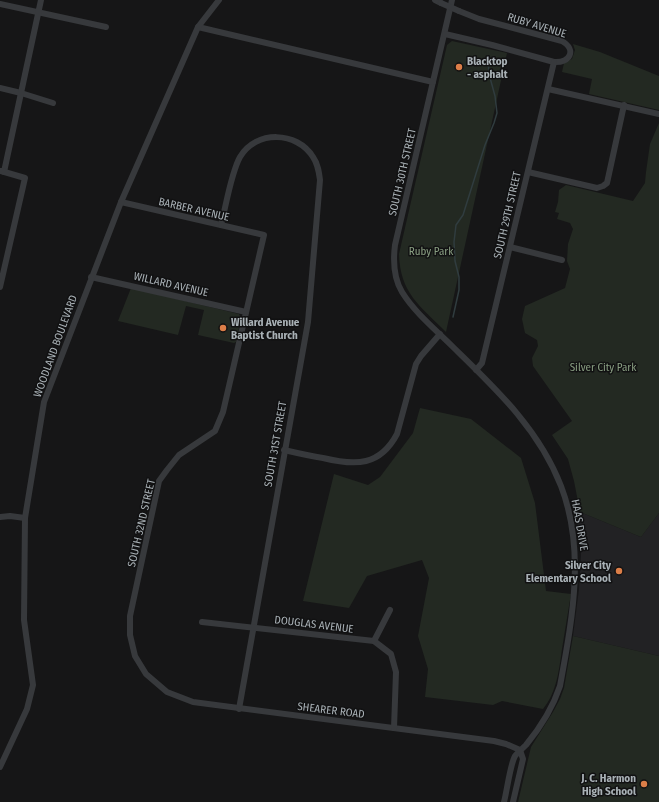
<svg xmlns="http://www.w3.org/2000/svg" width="659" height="802" viewBox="0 0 659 802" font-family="'Fira Sans Condensed',sans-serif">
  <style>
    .built { fill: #222224 }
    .green { fill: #232922 }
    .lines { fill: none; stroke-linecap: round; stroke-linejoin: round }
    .stream { stroke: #303c3f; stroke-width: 1.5 }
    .minor { stroke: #37393c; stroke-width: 6 }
    .minor-bridge { stroke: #37393c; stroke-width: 6 }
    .poi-dot { fill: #dc7e48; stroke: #111112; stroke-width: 1.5 }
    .labels { text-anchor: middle; stroke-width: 3; stroke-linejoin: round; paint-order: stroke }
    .street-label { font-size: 11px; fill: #a9b1b6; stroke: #111112 }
    .poi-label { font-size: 11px; font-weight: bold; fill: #a9b1b6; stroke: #111112; text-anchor: start }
    .park-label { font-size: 11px; fill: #899e82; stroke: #111112 }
  </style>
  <rect width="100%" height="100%" fill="#161617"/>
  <polygon class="built" points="580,512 641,537 659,513 659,656 573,636 579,589 581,554 577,522"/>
  <g class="green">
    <path d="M452,41L507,53L446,332C420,306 400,293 399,254L447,45Z"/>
    <polygon points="573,44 600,52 659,76 659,110 589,94 592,79 562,72 564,63 572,59 575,50"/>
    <polygon points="659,123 659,513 641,537 580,512 574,481 568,459 552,435 572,421 533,366 532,358 538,346 537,340 525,333 522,319 525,306 565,288 570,269 567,261 568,244 573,229 570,223 557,219 559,213 555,212 558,202 559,190 566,185 633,201 645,183 646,172 650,144"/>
    <polygon points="131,288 239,314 241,318 236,342 234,343 198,335 204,310 186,306 178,335 118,321"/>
    <path d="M420,408L471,419L521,458L535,503L546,591L571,594C568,612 565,630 562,649C559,670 557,692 543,709L502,701L493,705L425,697L428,669L418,636L429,578L422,560L367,576L349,608L303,601L334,474L368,485L380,477L413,433Z"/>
    <polygon points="573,636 659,656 659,802 518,802 531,747 553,712 560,699 564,688"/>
  </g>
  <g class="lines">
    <polyline class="stream" points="453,317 459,290 459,277 455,261 454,242 456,225 463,215 485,145 494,123 497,113 495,96 489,74 488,56"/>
    <g class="minor">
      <polyline points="435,0 441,3"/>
      <path d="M452,0L395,245C393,261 393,277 402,292C415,313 436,330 453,347C496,389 539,429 561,486C586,551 572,620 560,686C553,707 540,728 526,745C522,749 518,752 515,756C510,765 507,791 504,802"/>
      <polyline points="0,4 106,27"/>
      <polyline points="198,27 433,82"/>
      <path d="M445,34L492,45L554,62C570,63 577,50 562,41L479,19L459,11"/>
      <polyline points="0,88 21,93 53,103"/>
      <polyline points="548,89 659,114"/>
      <polyline points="4,172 41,0"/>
      <polyline points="528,172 597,188 603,186 607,183 624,105"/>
      <polyline points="121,202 264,235 223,412 215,431 179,455 167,470 159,481 130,616 130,635 135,656 146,674 167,692 193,702 494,741 506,744 520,750"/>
      <path d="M221,225C226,206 231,173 240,157C256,130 297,131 313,157C318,164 319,172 320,180L308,322L239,709"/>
      <polyline points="510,247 562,260"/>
      <polyline points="91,277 246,312"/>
      <polyline points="0,287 25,178 1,171"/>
      <polyline points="476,370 482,363 554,62"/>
      <path d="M284,450C297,453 310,456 323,458C356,466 380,466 397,434L416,364L421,356L440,334"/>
      <polyline points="0,517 10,516 25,518"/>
      <polyline points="202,622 374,641 391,654 396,672 394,728"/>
      <polyline points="374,641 390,610"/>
      <polyline points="0,767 27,709 33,685 24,620 25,518 44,402 121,202 198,27 219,0"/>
      <polyline points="513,802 523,759 520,750"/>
    </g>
    <polyline class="minor-bridge" points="441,3 459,11"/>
  </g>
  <g class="poi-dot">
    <circle cx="459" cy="67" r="4"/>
    <circle cx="223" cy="328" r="4"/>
    <circle cx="619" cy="571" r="4"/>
    <circle cx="644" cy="784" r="4"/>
  </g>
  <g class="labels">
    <g class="street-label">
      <text transform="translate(537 25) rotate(17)" y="4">RUBY AVENUE</text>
      <text transform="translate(402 172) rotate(-77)" y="4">SOUTH 30TH STREET</text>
      <text transform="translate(194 209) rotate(13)" y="4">BARBER AVENUE</text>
      <text transform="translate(507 215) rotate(-77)" y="4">SOUTH 29TH STREET</text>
      <text transform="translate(171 284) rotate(13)" y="4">WILLARD AVENUE</text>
      <text transform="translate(55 346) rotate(-70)" y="4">WOODLAND BOULEVARD</text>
      <text transform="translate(275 444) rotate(-80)" y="4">SOUTH 31ST STREET</text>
      <text transform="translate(141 523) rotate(-77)" y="4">SOUTH 32ND STREET</text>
      <text transform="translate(580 525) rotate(80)" y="4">HAAS DRIVE</text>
      <text transform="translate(314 624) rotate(7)" y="4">DOUGLAS AVENUE</text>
      <text transform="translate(331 710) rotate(7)" y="4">SHEARER ROAD</text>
    </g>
    <g class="poi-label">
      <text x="467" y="65">Blacktop<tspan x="467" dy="13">- asphalt</tspan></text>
      <text x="231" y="326">Willard Avenue<tspan x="231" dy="13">Baptist Church</tspan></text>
      <text x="611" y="569" text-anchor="end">Silver City<tspan x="611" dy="13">Elementary School</tspan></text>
      <text x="636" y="782" text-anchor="end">J. C. Harmon<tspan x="636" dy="13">High School</tspan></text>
    </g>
    <g class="park-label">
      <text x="431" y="255">Ruby Park</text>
      <text x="603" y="371">Silver City Park</text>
    </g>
  </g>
</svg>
